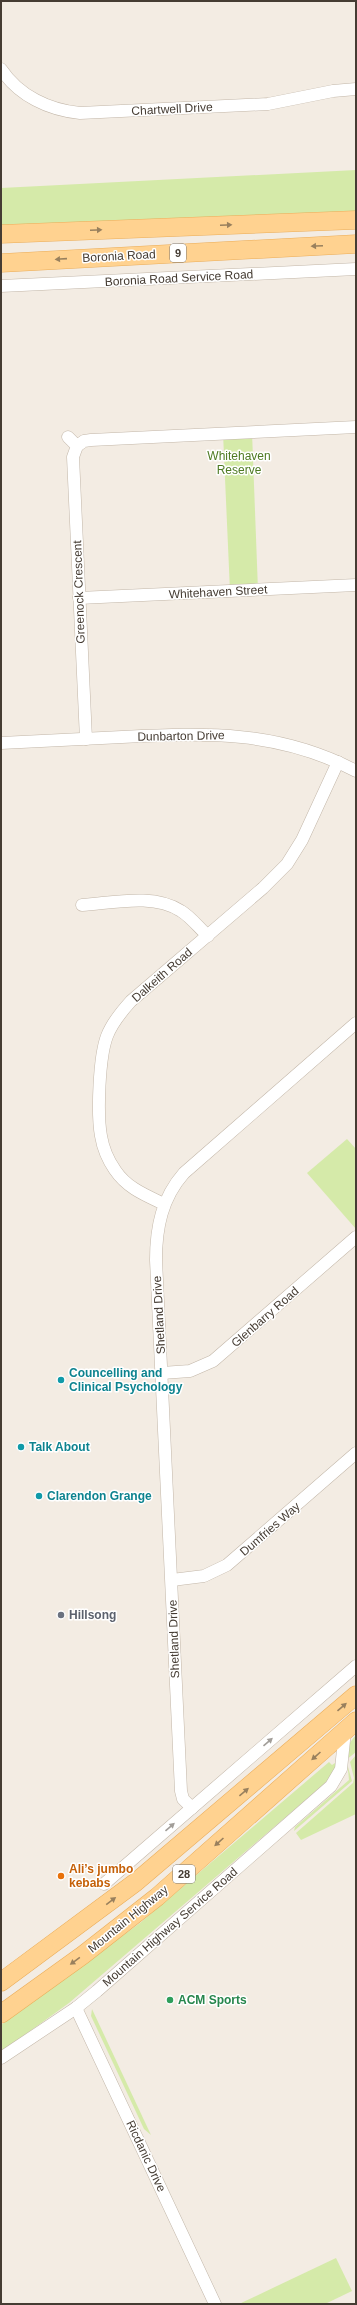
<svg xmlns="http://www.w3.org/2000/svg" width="357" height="2305" viewBox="0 0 357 2305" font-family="Helvetica,sans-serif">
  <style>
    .green { fill: #d5eaa9 }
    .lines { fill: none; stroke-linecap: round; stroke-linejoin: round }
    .street-casing { stroke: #c2b6a8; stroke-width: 13 }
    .primary-casing { stroke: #ebad59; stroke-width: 19 }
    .street { stroke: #fff; stroke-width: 12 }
    .primary { stroke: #ffd290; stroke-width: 18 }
    .oneway { fill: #99805d }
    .oneway2 { fill: #a29e99 }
    .culture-dot { fill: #0f9aa8; stroke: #fff; stroke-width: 1.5 }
    .worship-dot { fill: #6b7280; stroke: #fff; stroke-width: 1.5 }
    .food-dot { fill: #e8710a; stroke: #fff; stroke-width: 1.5 }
    .leisure-dot { fill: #2e9e5b; stroke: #fff; stroke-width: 1.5 }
    .labels { text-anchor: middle; stroke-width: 3; stroke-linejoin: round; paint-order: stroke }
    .shield { fill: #fff; stroke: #7d7670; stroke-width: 1 }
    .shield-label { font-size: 11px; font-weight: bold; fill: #453c33 }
    .street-label { font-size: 12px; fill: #453c33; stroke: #fff }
    .park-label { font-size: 12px; fill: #4e7a23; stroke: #fff }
    .culture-label { font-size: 12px; font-weight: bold; fill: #0d838f; stroke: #fff; text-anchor: start }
    .worship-label { font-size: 12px; font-weight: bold; fill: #5b616d; stroke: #fff; text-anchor: start }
    .food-label { font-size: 12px; font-weight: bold; fill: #c56008; stroke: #fff; text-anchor: start }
    .leisure-label { font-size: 12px; font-weight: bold; fill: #27864d; stroke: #fff; text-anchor: start }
  </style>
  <rect width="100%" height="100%" fill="#f3ece3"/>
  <g class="green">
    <polygon points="356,170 356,220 1,234 1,188"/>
    <polygon points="252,432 258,590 230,591 223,433"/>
    <polygon points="347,1139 356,1149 356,1229 307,1173"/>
    <path d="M356,1735V1752L346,1760L352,1781L294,1831L295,1827L349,1780C348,1762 341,1751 356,1735Z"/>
    <polygon points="356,1755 356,1814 301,1840 296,1833 353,1783 354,1778 350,1762"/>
    <polygon points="329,1762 332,1765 335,1763 336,1765 331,1777 323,1785 69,2003 1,2052 1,2025 140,1923"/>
    <polygon points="92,2009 151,2135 144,2129 91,2016"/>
    <polygon points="336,2258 352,2291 325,2304 239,2304"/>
  </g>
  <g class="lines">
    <g class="street-casing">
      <g id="street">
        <path d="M1,69C19,96 49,110 80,113L268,104L333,91L356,89"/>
        <polyline points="1,286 356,269"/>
        <polyline points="68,437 77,446 73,457 86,739"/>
        <polyline points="77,446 84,441 91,440 356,427"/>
        <polyline points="79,598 356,585"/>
        <path d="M1,743C41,741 82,739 122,737C207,733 278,730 356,771"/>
        <path d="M82,905C113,903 153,893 181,911C191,917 199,928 208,936"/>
        <path d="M164,1204C145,1195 127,1188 115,1170C108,1160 103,1148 101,1136C97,1114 99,1057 107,1036C112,1023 121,1012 131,1001L263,888L287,864L302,840L338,762"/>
        <polyline points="162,1373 190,1371 213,1361 356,1237"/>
        <polyline points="172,1580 204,1576 227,1565 356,1453"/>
        <path d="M192,1808L183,1799L181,1791L156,1260C156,1227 162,1198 184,1173L356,1023"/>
        <polyline points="104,1884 356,1666"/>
        <polyline points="76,2008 215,2304"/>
        <polyline points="1,2058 76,2008 97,1991 331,1786 341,1769 345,1731"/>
      </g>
    </g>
    <g class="primary-casing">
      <g id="primary">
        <polyline points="1,234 356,220"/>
        <polyline points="1,263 356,244"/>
        <polyline points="1,1982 136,1882 356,1695"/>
        <polyline points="1,2014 83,1955 157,1897 356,1721"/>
      </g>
    </g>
    <use href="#street" class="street"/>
    <use href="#primary" class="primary"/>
  </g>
  <defs><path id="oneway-solid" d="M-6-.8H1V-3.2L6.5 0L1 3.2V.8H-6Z"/></defs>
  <g class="oneway">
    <use href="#oneway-solid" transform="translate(226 225) rotate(-2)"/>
    <use href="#oneway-solid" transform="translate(96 230) rotate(-2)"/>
    <use href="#oneway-solid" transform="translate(317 246) rotate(177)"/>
    <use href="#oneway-solid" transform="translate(61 259) rotate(176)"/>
    <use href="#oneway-solid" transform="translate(342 1707) rotate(-41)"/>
    <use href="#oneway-solid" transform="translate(316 1756) rotate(138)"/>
    <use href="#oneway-solid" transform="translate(244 1792) rotate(-40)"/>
    <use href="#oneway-solid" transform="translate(219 1842) rotate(138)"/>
    <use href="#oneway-solid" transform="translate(111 1901) rotate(-37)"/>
    <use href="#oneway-solid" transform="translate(75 1961) rotate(144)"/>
  </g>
  <g class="oneway2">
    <use href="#oneway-solid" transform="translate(268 1742) rotate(-41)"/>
    <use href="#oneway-solid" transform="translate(170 1827) rotate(-41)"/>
  </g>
  <g class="culture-dot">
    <circle cx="61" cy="1380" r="4"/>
    <circle cx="21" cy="1447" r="4"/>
    <circle cx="39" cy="1496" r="4"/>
  </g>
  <circle class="worship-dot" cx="61" cy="1615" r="4"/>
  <circle class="food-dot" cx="61" cy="1876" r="4"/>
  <circle class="leisure-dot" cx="170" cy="2000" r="4"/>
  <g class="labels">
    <g class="shield">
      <rect x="170" y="244" width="16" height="18" rx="3"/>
      <rect x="173" y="1865" width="22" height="18" rx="3"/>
    </g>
    <g class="shield-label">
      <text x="178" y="257">9</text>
      <text x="184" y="1878">28</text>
    </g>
    <g class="street-label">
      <text transform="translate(172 109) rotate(-3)" y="4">Chartwell Drive</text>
      <text transform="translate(119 256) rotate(-3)" y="4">Boronia Road</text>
      <text transform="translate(179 278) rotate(-3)" y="4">Boronia Road Service Road</text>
      <text transform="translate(79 592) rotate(-92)" y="4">Greenock Crescent</text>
      <text transform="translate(218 592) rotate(-3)" y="4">Whitehaven Street</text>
      <text transform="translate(181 736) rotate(-1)" y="4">Dunbarton Drive</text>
      <text transform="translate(162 975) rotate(-41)" y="4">Dalkeith Road</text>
      <text transform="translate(159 1315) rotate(-93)" y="4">Shetland Drive</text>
      <text transform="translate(265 1317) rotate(-41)" y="4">Glenbarry Road</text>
      <text transform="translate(270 1529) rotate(-41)" y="4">Dumfries Way</text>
      <text transform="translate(174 1639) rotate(-92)" y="4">Shetland Drive</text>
      <text transform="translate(128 1919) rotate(-39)" y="4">Mountain Highway</text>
      <text transform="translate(170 1927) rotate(-41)" y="4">Mountain Highway Service Road</text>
      <text transform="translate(146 2156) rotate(65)" y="4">Ricdanic Drive</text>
    </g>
    <g class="park-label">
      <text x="239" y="460">Whitehaven<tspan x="239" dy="14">Reserve</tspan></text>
    </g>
    <g class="culture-label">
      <text x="69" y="1377">Councelling and<tspan x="69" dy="14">Clinical Psychology</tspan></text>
      <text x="29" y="1451">Talk About</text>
      <text x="47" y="1500">Clarendon Grange</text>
    </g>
    <g class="worship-label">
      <text x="69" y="1619">Hillsong</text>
    </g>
    <g class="food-label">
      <text x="69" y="1873">Ali’s jumbo<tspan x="69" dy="14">kebabs</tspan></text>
    </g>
    <g class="leisure-label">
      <text x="178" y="2004">ACM Sports</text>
    </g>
  </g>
  <rect width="357" height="2305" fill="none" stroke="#453c33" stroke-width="4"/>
</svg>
